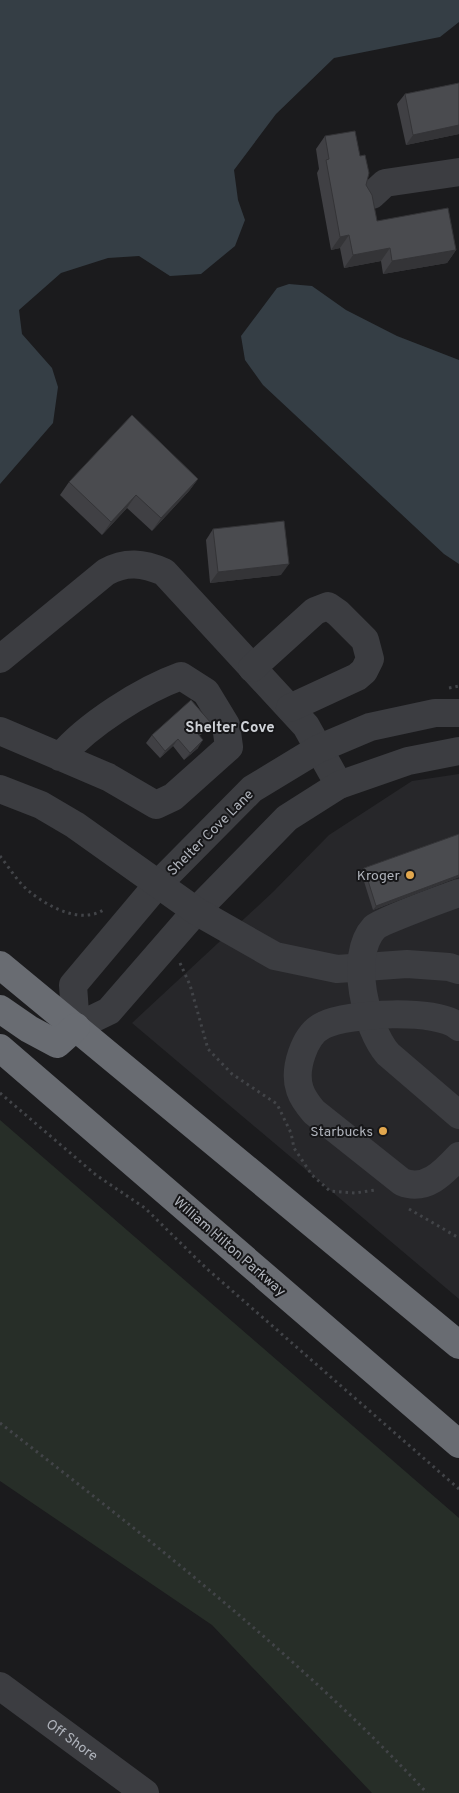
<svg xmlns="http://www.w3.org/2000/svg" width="459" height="1793" viewBox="0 0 459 1793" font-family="Overpass,sans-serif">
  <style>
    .built { fill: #27272a }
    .green { fill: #272e28 }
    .water { fill: #353e45 }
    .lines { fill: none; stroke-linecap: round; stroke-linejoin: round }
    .path { stroke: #424448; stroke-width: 3; stroke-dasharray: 2.5 4; stroke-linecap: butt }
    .minor { stroke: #3c3d41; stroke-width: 28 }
    .highway { stroke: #696c72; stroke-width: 28 }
    .wall { fill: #404044 }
    .shaded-wall { fill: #343437 }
    .building { fill: #4a4b4f; stroke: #343437 }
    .poi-dot { fill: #e2a74e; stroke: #161618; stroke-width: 2 }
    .labels { text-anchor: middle; stroke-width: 4; stroke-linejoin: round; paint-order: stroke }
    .street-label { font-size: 14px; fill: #afb3bb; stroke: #161618 }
    .poi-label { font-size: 14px; fill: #afb3bb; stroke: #161618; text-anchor: end }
    .neighbourhood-label { font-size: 15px; font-weight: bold; fill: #cfd2d7; stroke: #161618 }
  </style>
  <rect width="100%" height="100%" fill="#1b1b1d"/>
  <polygon class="built" points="459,774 459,1299 132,1023 273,892 329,835 412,781"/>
  <polygon class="green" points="0,1120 459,1518 459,1793 372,1793 212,1625 0,1481"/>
  <g class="water">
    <polygon points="0,0 459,0 459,22 440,37 334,58 276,114 234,170 238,200 245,220 235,246 201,274 170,276 139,256 108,258 61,273 19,310 22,334 52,368 58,387 53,423 0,484"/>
    <polygon points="289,284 312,286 346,310 397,336 459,360 459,564 444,554 263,385 245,360 241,336 277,288"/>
  </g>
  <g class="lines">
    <g class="path">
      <polyline points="449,688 459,686"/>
      <path d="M0,856C9,867 18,883 30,892C49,907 81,925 105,909"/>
      <polyline points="180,963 190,985 208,1049 232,1074 277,1104 291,1133 294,1148 312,1175 330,1191 355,1193 375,1190"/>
      <polyline points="0,1093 96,1175 145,1208 206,1268 459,1489"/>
      <polyline points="409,1209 459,1238"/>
      <path d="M0,1423C149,1539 298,1655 427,1793"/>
    </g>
    <g class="minor">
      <polyline points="372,195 385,183 459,172"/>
      <path d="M0,659L106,572C126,561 143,563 164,572L306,726L339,785"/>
      <polyline points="252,668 315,611 328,606 338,613 365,640 370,659 364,671 357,677 290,708"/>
      <polyline points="459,713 435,713 370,727 318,749 252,789 158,884 73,985 76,1027 109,1011 196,911 287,818 339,785 408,761 459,751"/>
      <path d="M0,731L108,777L156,805L173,797L229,747L226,725L206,692L181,676C142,690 87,725 60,757"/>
      <polyline points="0,789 41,805 75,825 196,911 275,956 337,969 407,964 449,967 459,970"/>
      <path d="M459,893C445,898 381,921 374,928C348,956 366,1029 388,1054L459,1115"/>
      <path d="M459,1027C438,1008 348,1013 324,1025C304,1034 293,1070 300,1090C303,1099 308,1105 314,1112L402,1182C426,1192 444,1172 459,1156"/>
      <path id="s1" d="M0,1686L145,1793"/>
    </g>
    <g class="highway">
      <polyline points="0,965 459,1345"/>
      <polyline points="0,1009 29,1029 57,1044 76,1027"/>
      <polyline points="0,1048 459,1444"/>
    </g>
  </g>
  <g class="wall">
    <polygon points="459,83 459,134 406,145 397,104 405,94"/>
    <polygon points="325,136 360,156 366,185 377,221 456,250 447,263 383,274 381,261 344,268 340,248 331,250 317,173 319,169 316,149"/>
    <polygon points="198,479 189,491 152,531 127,508 102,535 60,495 69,482"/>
    <polygon points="213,529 281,575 210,583 206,540"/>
    <polygon points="211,723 206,730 199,736 198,748 184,760 173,746 160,758 146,743 152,735"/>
    <polygon points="459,834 459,877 373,910 361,872 364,868"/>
  </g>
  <g class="shaded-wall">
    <polygon points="459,125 459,134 406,145 413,135"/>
    <polygon points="349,235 340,248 331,250 340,237"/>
    <polygon points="390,248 381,261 344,268 353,255"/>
    <polygon points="456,250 447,263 383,274 392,261"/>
    <polygon points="198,479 189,491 152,531 161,518"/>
    <polygon points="136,495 127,508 102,535 111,522"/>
    <polygon points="289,564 281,575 210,583 218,572"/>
    <polygon points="211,723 206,730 193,742 198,734"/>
    <polygon points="178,739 173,746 160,758 165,751"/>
    <polygon points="203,740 198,748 184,760 190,753"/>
    <polygon points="459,875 459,877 373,910 376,906"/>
  </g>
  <g class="building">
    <polygon points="459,83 459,125 413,135 405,94"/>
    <polygon points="355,131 360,156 365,155 369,173 366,185 372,195 377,221 448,208 456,250 392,261 390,248 353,255 349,235 340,237 326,160 329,159 325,136"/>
    <polygon points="132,415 198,479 161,518 136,495 111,522 69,482"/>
    <polygon points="284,521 289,564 218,572 213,529"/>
    <polygon points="191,700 211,723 198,734 203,740 190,753 178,739 165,751 152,735"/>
    <polygon points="459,834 459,875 376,906 364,868"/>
  </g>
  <g class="poi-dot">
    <circle cx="410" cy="875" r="5"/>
    <circle cx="383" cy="1131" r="5"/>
  </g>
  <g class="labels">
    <g class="street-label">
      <text transform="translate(210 832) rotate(-45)" y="5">Shelter Cove Lane</text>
      <text transform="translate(230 1246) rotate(41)" y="5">William Hilton Parkway</text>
      <text dy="5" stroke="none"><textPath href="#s1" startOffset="90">Off Shore</textPath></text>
    </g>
    <g class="poi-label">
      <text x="400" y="880">Kroger</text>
      <text x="373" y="1136">Starbucks</text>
    </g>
    <g class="neighbourhood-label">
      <text x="230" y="732">Shelter Cove</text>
    </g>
  </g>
</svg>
